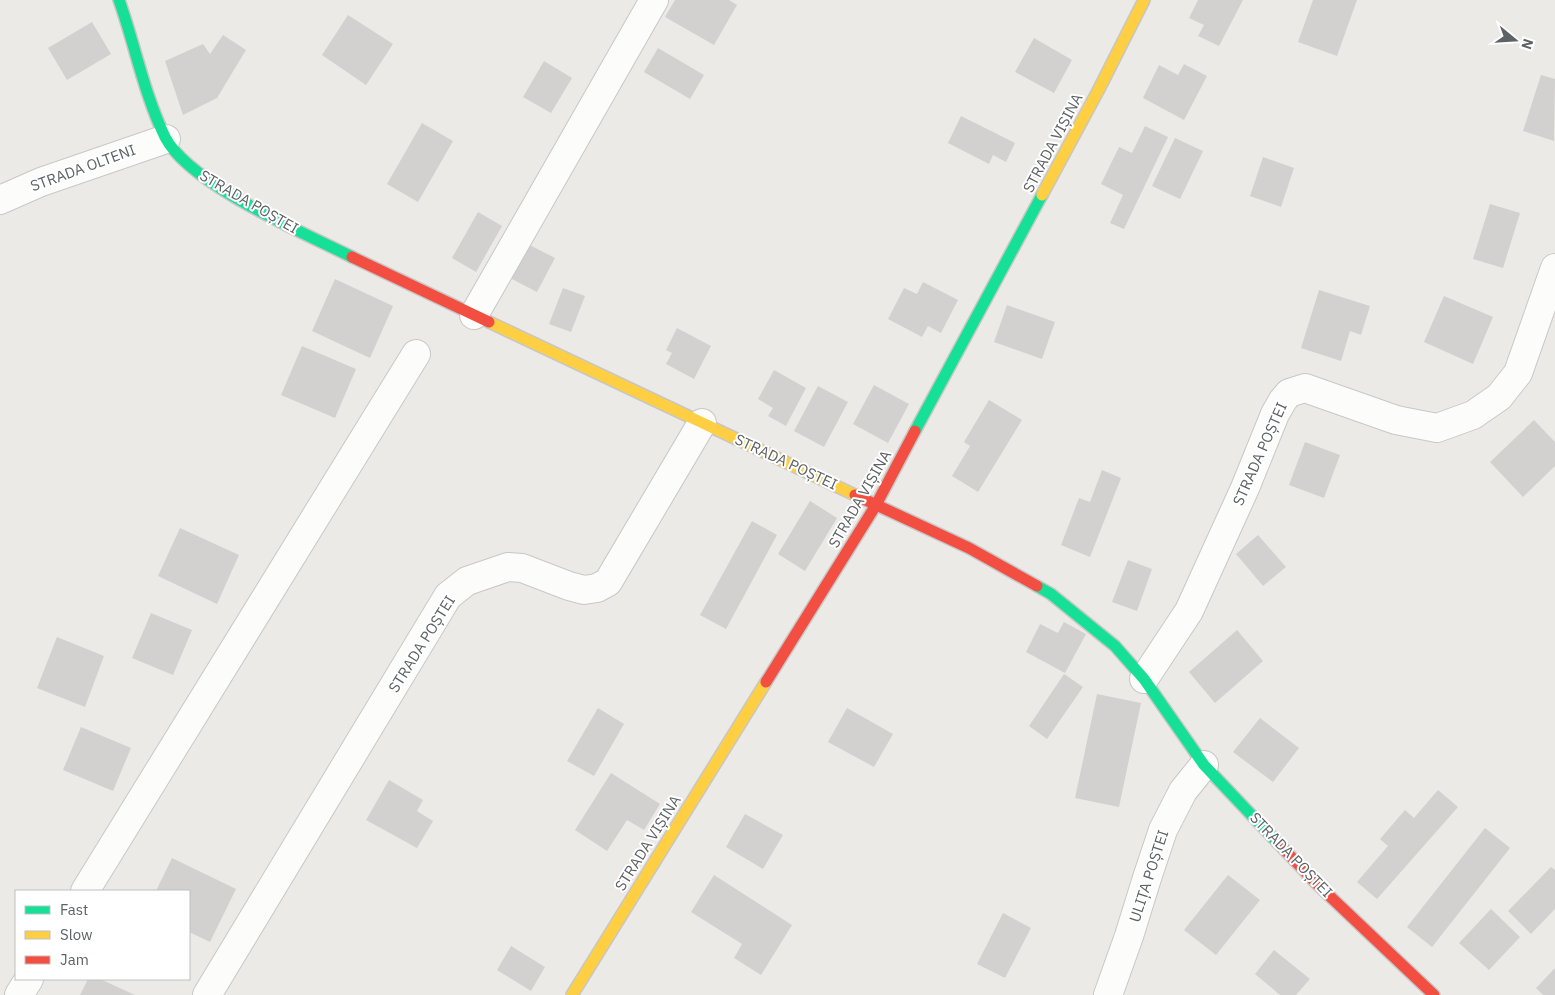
<svg xmlns="http://www.w3.org/2000/svg" width="1555" height="995" viewBox="0 0 1555 995" font-family="'IBM Plex Sans',sans-serif">
  <style>
    .building { fill: #d3d1d0 }
    .lines { fill: none; stroke-linecap: round; stroke-linejoin: round }
    .street-casing { stroke: #c8c8c7; stroke-width: 30 }
    .fast-casing { stroke: #c6c7c6; stroke-width: 14 }
    .slow-casing { stroke: #c6c7c6; stroke-width: 14 }
    .jam-casing { stroke: #c6c7c6; stroke-width: 14 }
    .street { stroke: #fcfcfb; stroke-width: 28 }
    .fast { stroke: #16e098; stroke-width: 11 }
    .slow { stroke: #ffcf43; stroke-width: 11 }
    .jam { stroke: #f24e42; stroke-width: 11 }
    .labels { text-anchor: middle; stroke-width: 4; stroke-linejoin: round; paint-order: stroke }
    .street-label { font-size: 15px; fill: #5d6264; stroke: #fff }
  </style>
  <rect width="100%" height="100%" fill="#eceae7"/>
  <g class="building">
    <polygon points="675,0 729,0 737,5 714,45 665,17"/>
    <polygon points="1198,0 1243,0 1219,46 1198,36 1204,25 1189,18"/>
    <polygon points="1313,0 1357,0 1337,56 1298,42"/>
    <polygon points="348,15 393,44 366,85 322,55"/>
    <polygon points="92,22 111,54 67,80 48,48"/>
    <polygon points="223,35 246,50 217,98 183,115 165,61 203,44 210,54"/>
    <polygon points="1034,38 1072,60 1054,93 1015,72"/>
    <polygon points="658,48 704,75 690,99 644,72"/>
    <polygon points="544,61 572,78 551,113 523,97"/>
    <polygon points="1184,64 1207,76 1184,120 1143,98 1159,65 1178,75"/>
    <polygon points="1541,75 1555,79 1554,141 1523,131"/>
    <polygon points="961,116 1015,143 1006,162 993,155 989,164 948,143"/>
    <polygon points="422,123 453,141 418,202 387,184"/>
    <polygon points="1145,126 1168,137 1124,229 1110,223 1123,195 1101,184 1119,147 1132,153"/>
    <polygon points="1175,138 1203,151 1180,199 1152,186"/>
    <polygon points="1263,157 1294,168 1281,207 1250,196"/>
    <polygon points="1490,204 1520,213 1503,268 1473,259"/>
    <polygon points="478,212 502,226 476,272 452,258"/>
    <polygon points="520,240 555,258 537,292 502,274"/>
    <polygon points="335,279 393,306 370,358 312,331"/>
    <polygon points="923,282 958,300 941,333 928,326 922,337 888,319 904,288 917,294"/>
    <polygon points="563,288 585,296 571,332 549,324"/>
    <polygon points="1319,290 1370,306 1361,335 1350,331 1341,361 1301,348"/>
    <polygon points="1444,296 1493,317 1473,364 1424,342"/>
    <polygon points="1007,305 1055,322 1042,359 994,342"/>
    <polygon points="677,328 711,346 694,379 666,364 672,353 666,350"/>
    <polygon points="302,346 356,369 335,418 281,395"/>
    <polygon points="774,370 806,388 786,426 768,416 773,408 758,399"/>
    <polygon points="874,385 909,404 888,443 853,424"/>
    <polygon points="818,386 848,402 824,447 794,431"/>
    <polygon points="989,400 1022,420 978,492 952,476 970,446 964,442"/>
    <polygon points="1534,420 1555,442 1555,466 1523,497 1490,462"/>
    <polygon points="1305,442 1340,455 1324,498 1289,485"/>
    <polygon points="1102,470 1121,478 1090,557 1061,545 1079,498 1090,502"/>
    <polygon points="810,501 837,518 805,571 778,554"/>
    <polygon points="752,521 777,535 726,629 700,615"/>
    <polygon points="180,528 239,555 217,604 158,576"/>
    <polygon points="1258,535 1286,567 1263,586 1236,554"/>
    <polygon points="1128,560 1152,569 1137,611 1112,602"/>
    <polygon points="151,613 192,630 173,675 132,658"/>
    <polygon points="1064,622 1086,634 1065,673 1026,652 1040,624 1058,633"/>
    <polygon points="1237,630 1263,661 1215,703 1189,672"/>
    <polygon points="57,637 104,656 85,707 37,688"/>
    <polygon points="1064,674 1083,687 1047,739 1029,726"/>
    <polygon points="1097,694 1141,703 1119,807 1075,798"/>
    <polygon points="598,708 624,724 594,776 567,761"/>
    <polygon points="847,708 893,734 874,767 828,742"/>
    <polygon points="1260,718 1299,748 1273,782 1233,752"/>
    <polygon points="81,727 131,748 113,791 63,770"/>
    <polygon points="611,773 660,804 644,830 627,820 607,851 575,830"/>
    <polygon points="389,780 423,800 417,811 433,821 417,848 366,820"/>
    <polygon points="1438,790 1458,807 1377,899 1357,882 1388,846 1380,839 1405,810 1414,818"/>
    <polygon points="745,814 783,835 763,869 726,847"/>
    <polygon points="1485,828 1510,848 1432,947 1407,927"/>
    <polygon points="172,858 236,889 210,942 189,932 189,891 156,891"/>
    <polygon points="1551,867 1555,870 1555,909 1531,934 1508,911"/>
    <polygon points="714,875 792,925 761,975 734,958 742,944 691,912"/>
    <polygon points="1228,875 1260,900 1216,955 1184,930"/>
    <polygon points="1491,909 1520,937 1489,970 1459,943"/>
    <polygon points="1003,913 1031,928 1005,978 977,964"/>
    <polygon points="511,946 545,967 531,991 497,970"/>
    <polygon points="1274,950 1310,979 1296,995 1280,995 1255,974"/>
    <polygon points="1555,968 1555,995 1543,995 1536,988"/>
    <polygon points="88,979 100,979 135,995 80,995"/>
  </g>
  <g class="lines">
    <g class="street-casing">
      <g id="street">
        <polyline points="0,200 41,182 166,139"/>
        <polyline points="474,315 654,0"/>
        <polyline points="1144,679 1189,611 1245,488 1275,414 1283,400 1289,393 1305,388 1396,420 1437,428 1473,415 1499,397 1518,373 1555,268"/>
        <polyline points="85,891 416,354"/>
        <polyline points="19,995 29,979"/>
        <polyline points="207,995 448,596 467,581 508,567 522,568 569,586 584,590 597,588 608,582 702,423"/>
        <polyline points="1108,995 1129,936 1147,878 1163,830 1183,791 1204,765"/>
      </g>
    </g>
    <g class="fast-casing">
      <g id="fast">
        <path d="M119,0C135,45 144,94 165,137C189,184 304,233 352,257"/>
        <polyline points="915,431 1042,195"/>
        <polyline points="1037,586 1051,594 1115,646 1144,679 1204,765 1279,844"/>
      </g>
    </g>
    <g class="slow-casing">
      <g id="slow">
        <polyline points="1042,195 1098,91 1144,0"/>
        <polyline points="489,322 855,495"/>
        <polyline points="572,995 766,682"/>
      </g>
    </g>
    <g class="jam-casing">
      <g id="jam">
        <polyline points="352,257 489,322"/>
        <polyline points="855,495 969,548 1037,586"/>
        <polyline points="766,682 876,505 915,431"/>
        <polyline points="1279,844 1318,885 1434,995"/>
      </g>
    </g>
    <use href="#street" class="street"/>
    <use href="#fast" class="fast"/>
    <use href="#slow" class="slow"/>
    <use href="#jam" class="jam"/>
  </g>
  <g class="labels">
    <g class="street-label">
      <text transform="translate(1053 143) rotate(-62)" y="5">STRADA VIȘINA</text>
      <text transform="translate(83 168) rotate(-20)" y="5">STRADA OLTENI</text>
      <text transform="translate(249 202) rotate(30)" y="5">STRADA POȘTEI</text>
      <text transform="translate(1260 454) rotate(-66)" y="5">STRADA POȘTEI</text>
      <text transform="translate(786 462) rotate(25)" y="5">STRADA POȘTEI</text>
      <text transform="translate(860 499) rotate(-60)" y="5">STRADA VIȘINA</text>
      <text transform="translate(422 644) rotate(-58)" y="5">STRADA POȘTEI</text>
      <text transform="translate(648 843) rotate(-58)" y="5">STRADA VIȘINA</text>
      <text transform="translate(1291 855) rotate(46)" y="5">STRADA POȘTEI</text>
      <text transform="translate(1149 876) rotate(-72)" y="5">ULIȚA POȘTEI</text>
    </g>
  </g>
  <rect x="15" y="890" width="175" height="90" fill="#ffffff" stroke="#bec0c1"/>
  <rect x="25" y="906" width="25" height="8" fill="#16e098" stroke="#bec0c1"/>
  <text x="60" y="915" font-size="15" fill="#5d6264">Fast</text>
  <rect x="25" y="931" width="25" height="8" fill="#ffcf43" stroke="#bec0c1"/>
  <text x="60" y="940" font-size="15" fill="#5d6264">Slow</text>
  <rect x="25" y="956" width="25" height="8" fill="#f24e42" stroke="#bec0c1"/>
  <text x="60" y="965" font-size="15" fill="#5d6264">Jam</text>
  <g transform="translate(1515 40) rotate(108)" stroke="#ffffff" stroke-width="4" paint-order="stroke">
  <path d="M0-4L9 19L0 12L-9 19Z" fill="#5d6264"/>
  <text y="-8" font-size="14" font-weight="bold" text-anchor="middle" fill="#5d6264">N</text>
  </g>
</svg>
